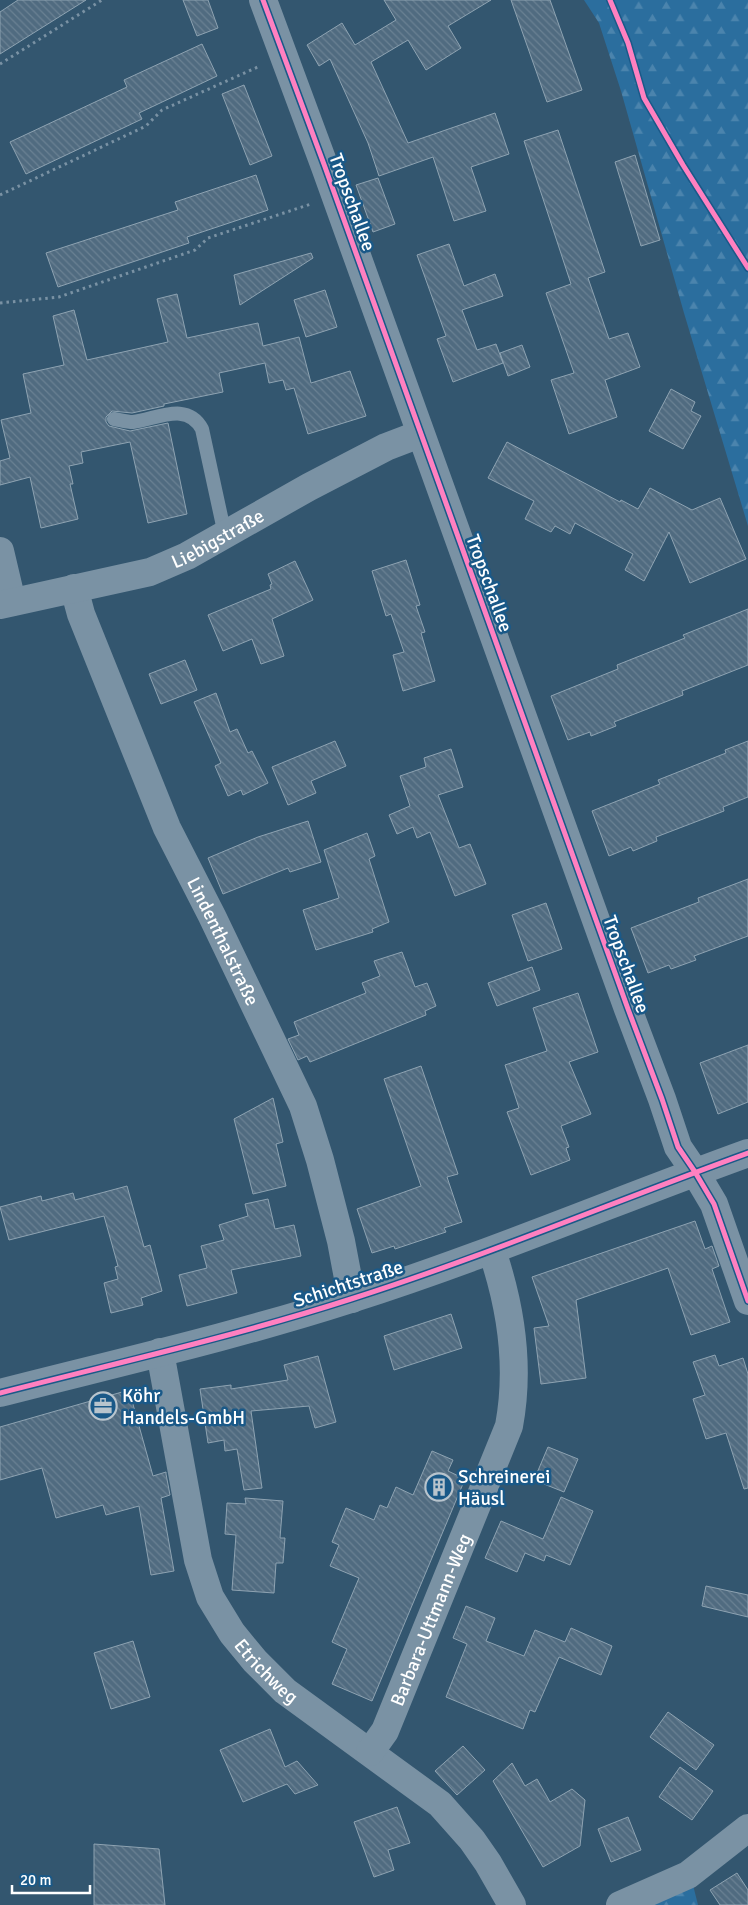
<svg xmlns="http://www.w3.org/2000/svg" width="748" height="1905" viewBox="0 0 748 1905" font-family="Signika,sans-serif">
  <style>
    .forest { fill: url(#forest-firs) }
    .building { fill: url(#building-back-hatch); stroke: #8ea3b2 }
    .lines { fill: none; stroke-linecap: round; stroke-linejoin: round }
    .path { stroke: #7a92a4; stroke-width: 3; stroke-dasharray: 2.5 4; stroke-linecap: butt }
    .service { stroke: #7a92a4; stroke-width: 14 }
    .minor { stroke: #7a92a4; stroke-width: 28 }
    .cycleway-casing { stroke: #1a5988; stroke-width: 8 }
    .cycleway { stroke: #ff80c0; stroke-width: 5 }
    .labels { text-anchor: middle; stroke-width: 5; stroke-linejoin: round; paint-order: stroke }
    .street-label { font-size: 19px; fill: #fff; stroke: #1a5988 }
    .poi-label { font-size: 19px; fill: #fff; stroke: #1a5988; text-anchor: start }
  </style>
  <defs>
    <pattern id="forest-firs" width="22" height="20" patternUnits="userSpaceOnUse" patternTransform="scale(1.25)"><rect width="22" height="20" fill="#2b6e9e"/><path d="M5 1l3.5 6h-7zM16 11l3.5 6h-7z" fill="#4b84ad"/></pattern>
    <pattern id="building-back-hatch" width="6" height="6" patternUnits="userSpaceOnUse" patternTransform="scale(1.25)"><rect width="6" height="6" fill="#506b80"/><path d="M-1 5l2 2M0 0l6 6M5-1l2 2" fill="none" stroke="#6a8193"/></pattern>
  </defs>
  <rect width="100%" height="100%" fill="#33566f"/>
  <g class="forest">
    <polygon points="584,0 748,0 748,526 684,313 621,91 599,23"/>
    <polygon points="693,1885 698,1905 650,1905"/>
  </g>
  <g class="building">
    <polygon points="18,0 86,0 0,54 0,12"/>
    <polygon points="183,0 208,0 218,28 197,36"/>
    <polygon points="384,0 491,0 448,26 461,48 426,70 408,40 371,62 408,143 495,113 509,154 471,167 486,211 454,221 433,157 379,176 368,143 330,59 319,66 307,45 342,23 355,45 396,20"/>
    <polygon points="511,0 550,0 582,90 547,102"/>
    <polygon points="202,44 217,76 139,113 142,119 26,174 10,142 127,87 124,80"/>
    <polygon points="244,85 272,156 250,165 222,94"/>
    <polygon points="558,130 605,272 588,278 609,339 628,333 640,367 605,380 617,417 569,434 551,380 574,373 546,293 571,284 524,141"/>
    <polygon points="635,155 660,240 641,246 615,162"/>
    <polygon points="256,175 268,210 187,237 189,243 58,287 46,253 178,210 175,202"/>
    <polygon points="378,178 395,224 373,232 356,185"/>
    <polygon points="449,244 464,286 495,274 503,296 462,310 477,350 496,344 503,363 453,382 437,339 446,336 417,255"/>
    <polygon points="311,253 313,258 240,305 234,275"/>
    <polygon points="325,290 337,327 306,337 294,300"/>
    <polygon points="177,294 187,338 258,323 263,346 299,337 311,383 350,371 366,416 308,434 294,388 286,390 283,380 269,383 265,363 219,373 223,392 164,404 164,406 132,413 112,411 106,417 106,422 109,426 130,431 168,423 187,514 148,523 130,442 81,452 83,463 69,466 73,484 70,484 78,519 41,528 30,477 0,485 0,461 10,458 1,420 31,413 23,374 64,365 53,316 74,310 87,360 168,342 157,299"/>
    <polygon points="522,345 530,367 508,376 500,353"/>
    <polygon points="671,389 695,402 691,411 701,416 683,449 649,431"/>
    <polygon points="507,442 620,502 621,500 638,509 650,488 692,510 720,498 746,559 690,583 669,532 644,581 625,570 633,554 575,523 570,534 555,526 551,532 525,519 534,501 488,478"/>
    <polygon points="406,560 420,605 416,606 425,632 421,633 435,681 403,691 393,655 404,652 391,614 386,616 372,571"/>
    <polygon points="295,561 313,600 272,619 284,656 261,664 252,639 223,651 208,615 271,589 270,585 272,584 268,574"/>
    <polygon points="748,609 748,665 682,691 683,695 614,722 616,726 591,736 590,732 568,740 551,696 618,669 617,665 685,638 683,635"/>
    <polygon points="185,660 197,690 161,704 149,674"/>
    <polygon points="216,693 230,732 237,729 248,753 252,751 268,783 243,795 241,790 228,796 215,766 221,763 194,702"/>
    <polygon points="335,741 346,766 311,781 316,793 288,805 272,767"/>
    <polygon points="748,741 748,797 723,807 724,811 656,837 657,841 633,851 631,847 609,856 592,811 660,784 658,780 726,753 725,750"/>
    <polygon points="451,749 463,787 438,795 459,848 470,844 486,884 455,896 430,832 417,838 413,827 397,834 389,815 410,806 400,776 426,767 424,758"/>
    <polygon points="308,821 321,862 290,872 288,868 223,894 208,858 258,837"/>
    <polygon points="367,833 375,856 369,859 389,922 372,929 373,932 316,950 303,910 339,898 324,850"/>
    <polygon points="748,879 748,936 694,956 696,960 671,969 669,965 648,973 631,928 699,902 698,898"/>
    <polygon points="546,903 562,949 528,961 512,915"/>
    <polygon points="402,952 415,987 427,983 436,1006 425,1011 426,1015 310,1062 307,1056 298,1060 288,1039 299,1035 294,1022 366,993 362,983 380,976 374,961"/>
    <polygon points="532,967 540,990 497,1006 488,983"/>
    <polygon points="578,993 598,1052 569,1062 591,1114 561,1126 569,1147 566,1148 570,1160 531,1175 507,1112 519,1108 505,1065 547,1051 533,1008"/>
    <polygon points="748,1045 748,1102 718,1114 700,1063"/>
    <polygon points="421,1066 458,1174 447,1177 462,1222 444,1228 446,1232 395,1249 394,1246 372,1253 357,1209 421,1186 384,1079"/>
    <polygon points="273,1098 283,1142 276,1144 286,1186 253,1194 234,1119"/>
    <polygon points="127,1186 144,1247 150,1245 162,1291 141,1298 143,1305 111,1313 104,1283 118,1279 115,1267 118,1266 104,1216 9,1240 0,1207 41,1196 42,1201 73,1193 75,1200"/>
    <polygon points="268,1199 275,1229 294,1225 301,1256 231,1270 237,1293 187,1306 179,1275 207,1268 201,1246 224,1240 219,1225 248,1216 245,1204"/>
    <polygon points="695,1221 705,1249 712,1246 719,1266 712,1269 730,1322 691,1335 668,1268 576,1300 586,1378 541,1384 534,1328 549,1326 532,1277"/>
    <polygon points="451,1314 462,1348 394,1370 384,1336"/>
    <polygon points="715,1355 719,1366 743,1358 748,1374 748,1488 744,1489 726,1433 706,1439 693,1399 705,1395 693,1362"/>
    <polygon points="318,1356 336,1422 315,1428 309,1406 251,1411 262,1488 244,1490 237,1449 225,1451 224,1440 208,1443 200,1389 231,1385 231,1389 288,1380 284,1365"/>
    <polygon points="129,1390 153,1476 166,1472 166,1474 170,1495 161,1498 174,1571 151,1575 139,1506 106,1515 103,1505 56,1518 42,1468 0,1480 0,1427"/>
    <polygon points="548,1447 578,1459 564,1492 534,1480"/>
    <polygon points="432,1451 453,1460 448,1471 465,1479 372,1701 332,1684 347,1649 332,1642 359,1578 330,1566 339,1545 332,1542 346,1508 374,1520 380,1505 387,1508 396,1487 413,1495"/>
    <polygon points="561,1497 593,1511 570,1565 546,1555 544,1561 525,1553 517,1572 485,1558 501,1521 543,1539"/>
    <polygon points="245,1498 283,1501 280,1538 285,1538 283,1563 276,1563 274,1593 232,1590 236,1535 225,1534 227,1503 246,1504"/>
    <polygon points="706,1586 748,1595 748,1617 702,1606"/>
    <polygon points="466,1606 495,1618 486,1641 524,1656 535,1630 565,1642 571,1628 612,1646 601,1675 559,1657 535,1712 530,1710 523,1729 446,1697 467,1644 453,1638"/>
    <polygon points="133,1641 150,1697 111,1709 94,1653"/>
    <polygon points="668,1712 714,1745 696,1770 650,1737"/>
    <polygon points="270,1729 285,1767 297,1761 318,1785 295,1794 287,1784 243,1802 220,1750"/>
    <polygon points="463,1746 485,1770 457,1795 435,1771"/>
    <polygon points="512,1763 525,1786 537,1779 550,1802 572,1789 585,1800 580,1846 543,1867 493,1781"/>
    <polygon points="680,1767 713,1791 692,1820 659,1797"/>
    <polygon points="397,1807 410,1843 388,1850 394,1870 374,1877 354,1822"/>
    <polygon points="628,1817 641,1850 611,1862 598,1829"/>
    <polygon points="94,1844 159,1849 165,1905 94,1905"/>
    <polygon points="737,1873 748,1890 748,1905 720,1905 710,1890"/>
  </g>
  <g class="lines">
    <g class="path">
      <polyline points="0,64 102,0"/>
      <polyline points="0,195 146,126 162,110 260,66"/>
      <polyline points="0,303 59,297 195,250 208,238 311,204"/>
    </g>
    <path class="service" d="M114,419C120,420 127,422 133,422C157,419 187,401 202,429L225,535"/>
    <g class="minor">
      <polyline points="263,0 325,167 628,1009 662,1099 678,1147 695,1172 714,1204 748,1301"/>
      <polyline points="0,551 12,602"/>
      <path id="s1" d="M74,588L81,614L167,828L212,916L303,1106L320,1160L341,1241L352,1299"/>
      <path id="s2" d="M0,605L150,572L187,556L309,487L386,447L420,434"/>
      <path id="s3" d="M160,1352L198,1560L210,1597L232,1633L255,1661L285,1691L440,1804L472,1840L488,1863L512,1905"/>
      <path d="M0,1393C117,1363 236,1336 351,1299C486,1256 615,1201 748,1153"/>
      <path id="s4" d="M370,1752L385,1731L509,1426C520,1367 511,1307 492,1251"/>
      <polyline points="620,1905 688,1875 748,1828"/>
    </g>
    <g class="cycleway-casing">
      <g id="cycleway">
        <polyline points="263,0 325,167 628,1009 662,1099 678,1147 695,1172 714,1204 748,1301"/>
        <polyline points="610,0 628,43 644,98 683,165 748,268"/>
        <path d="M0,1393C117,1363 236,1336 351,1299C486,1256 615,1201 748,1153"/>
      </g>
    </g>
    <use href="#cycleway" class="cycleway"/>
  </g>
  <defs>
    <g id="office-ring" transform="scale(1.4375)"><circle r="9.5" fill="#1a5988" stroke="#b8c4cd" stroke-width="1.5"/><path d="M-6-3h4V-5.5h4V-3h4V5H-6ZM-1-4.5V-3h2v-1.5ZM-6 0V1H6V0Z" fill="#b8c4cd"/></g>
    <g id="building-ring" transform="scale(1.4375)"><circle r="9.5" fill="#1a5988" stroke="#b8c4cd" stroke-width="1.5"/><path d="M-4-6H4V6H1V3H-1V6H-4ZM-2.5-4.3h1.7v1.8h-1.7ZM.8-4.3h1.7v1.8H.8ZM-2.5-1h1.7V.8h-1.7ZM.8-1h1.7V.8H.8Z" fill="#b8c4cd"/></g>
  </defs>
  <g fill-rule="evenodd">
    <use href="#office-ring" x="103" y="1406"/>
    <use href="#building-ring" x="439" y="1487"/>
  </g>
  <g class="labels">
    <g class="street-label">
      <text transform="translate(353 202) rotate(70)" y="7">Tropschallee</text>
      <text dy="7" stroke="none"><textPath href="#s2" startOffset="229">Liebigstraße</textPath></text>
      <text transform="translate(490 583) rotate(70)" y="7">Tropschallee</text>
      <text dy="7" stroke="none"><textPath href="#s1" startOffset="384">Lindenthalstraße</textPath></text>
      <text transform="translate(627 964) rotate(70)" y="7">Tropschallee</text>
      <text transform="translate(348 1283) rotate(-18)" y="7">Schichtstraße</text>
      <text dy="7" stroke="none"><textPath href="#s4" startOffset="146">Barbara-Uttmann-Weg</textPath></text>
      <text dy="7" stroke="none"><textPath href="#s3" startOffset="344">Etrichweg</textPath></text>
    </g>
    <g class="poi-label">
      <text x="122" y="1402">Köhr<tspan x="122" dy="22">Handels-GmbH</tspan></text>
      <text x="458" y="1483">Schreinerei<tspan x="458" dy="22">Häusl</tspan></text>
    </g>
  </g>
  <path d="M12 1885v8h78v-8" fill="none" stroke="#ffffff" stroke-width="2.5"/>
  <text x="20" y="1885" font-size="15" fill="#ffffff" stroke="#1a5988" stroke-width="4" paint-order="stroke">20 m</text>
</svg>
